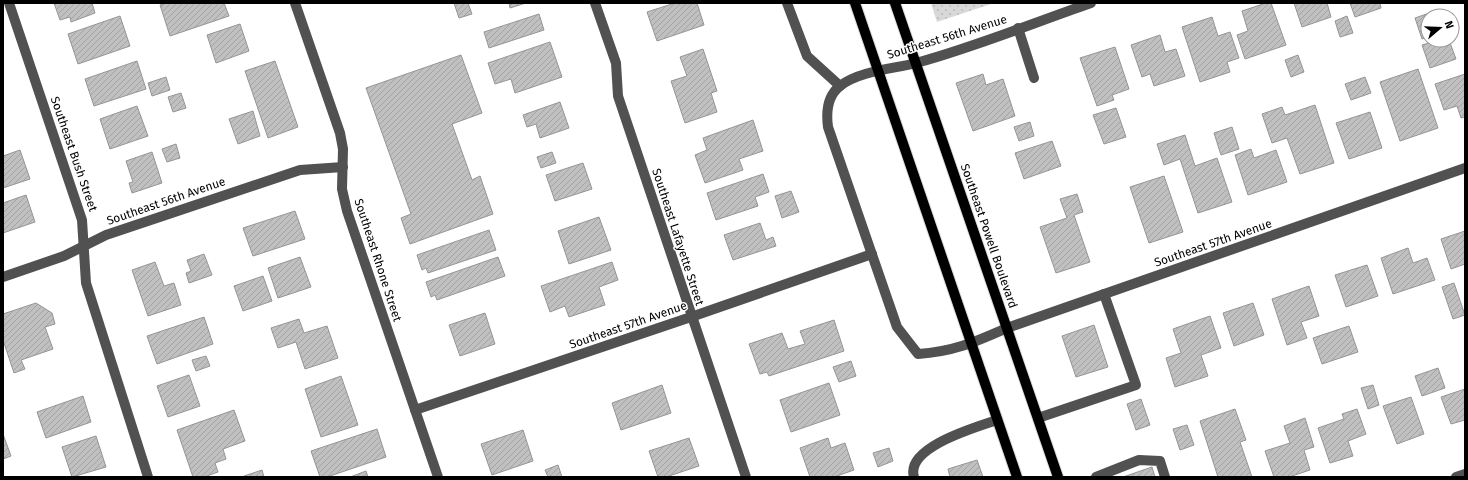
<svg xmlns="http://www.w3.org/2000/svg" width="1468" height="480" viewBox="0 0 1468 480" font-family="'Fira Sans',sans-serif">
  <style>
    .grass { fill: url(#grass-dots) }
    .building { fill: url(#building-hatch); stroke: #959595 }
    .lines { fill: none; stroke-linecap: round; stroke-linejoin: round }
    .major-casing { stroke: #dbdbdb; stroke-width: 12 }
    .minor { stroke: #515151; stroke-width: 10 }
    .major { stroke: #000; stroke-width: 10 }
    .labels { text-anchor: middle; stroke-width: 3; stroke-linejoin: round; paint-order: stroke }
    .street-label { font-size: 12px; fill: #000; stroke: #fff }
  </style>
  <defs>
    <pattern id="grass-dots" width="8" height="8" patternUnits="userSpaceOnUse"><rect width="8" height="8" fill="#d8d8d8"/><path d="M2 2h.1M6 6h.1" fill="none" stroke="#b8b8b8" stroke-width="1.8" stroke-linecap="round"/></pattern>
    <pattern id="building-hatch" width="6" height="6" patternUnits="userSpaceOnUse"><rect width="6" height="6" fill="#c0c0c0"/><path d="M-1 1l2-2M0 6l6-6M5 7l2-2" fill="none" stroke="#a3a3a3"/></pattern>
  </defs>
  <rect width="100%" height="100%" fill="#fff"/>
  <polygon class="grass" points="931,3 994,3 937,22"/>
  <g class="building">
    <polygon points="54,3 92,3 95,13 71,22 70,17 60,20"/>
    <polygon points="166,3 224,3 229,16 170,36 160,5"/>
    <polygon points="454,3 468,3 472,14 459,18"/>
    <polygon points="509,3 526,3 510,8"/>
    <polygon points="675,3 697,3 704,25 657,41 647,12"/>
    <polygon points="1266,3 1271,3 1286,45 1245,59 1237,35 1248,31 1242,11"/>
    <polygon points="1294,3 1327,3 1331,17 1302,27"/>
    <polygon points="1350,3 1380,3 1381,8 1355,17"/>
    <polygon points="1435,11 1436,16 1428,16 1428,37 1422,39 1415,18"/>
    <polygon points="539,14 544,30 489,48 484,32"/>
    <polygon points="120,16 130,46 78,64 68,34"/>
    <polygon points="1347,16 1353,33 1340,37 1335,21"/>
    <polygon points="1212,17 1218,36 1230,32 1239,58 1227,62 1230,72 1200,82 1182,27"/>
    <polygon points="240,24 249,51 216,63 207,35"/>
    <polygon points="1160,35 1165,52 1176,49 1185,76 1154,86 1150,74 1142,77 1131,45"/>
    <polygon points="1439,40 1449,40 1456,59 1430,68 1422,45"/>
    <polygon points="550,42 562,77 515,93 511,79 495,84 488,63"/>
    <polygon points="1115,47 1129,89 1112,95 1114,100 1097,106 1080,58"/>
    <polygon points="703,49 717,91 711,93 717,112 685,123 671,81 687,76 680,57"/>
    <polygon points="461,55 482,113 452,124 472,180 480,176 493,214 410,244 401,218 411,214 366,88"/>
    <polygon points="1298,55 1304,72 1291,77 1285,60"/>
    <polygon points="137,61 146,89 94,106 85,79"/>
    <polygon points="275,61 298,127 268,138 245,71"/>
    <polygon points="1418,69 1438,128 1400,141 1380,82"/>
    <polygon points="983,74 986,85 1003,79 1015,116 973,131 956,83"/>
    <polygon points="1465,74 1465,117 1461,118 1457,106 1444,110 1435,84"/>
    <polygon points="166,77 170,90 152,96 148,83"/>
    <polygon points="1365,77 1371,93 1351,100 1345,84"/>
    <polygon points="181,93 186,108 173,112 168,97"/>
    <polygon points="560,102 569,128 540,138 536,124 527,127 523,115"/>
    <polygon points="1315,105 1334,163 1300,174 1287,138 1272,143 1262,114 1282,107 1285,115"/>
    <polygon points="137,106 148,136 110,149 100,119"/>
    <polygon points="1116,108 1126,137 1104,144 1093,115"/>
    <polygon points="253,111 260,136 238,144 229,119"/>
    <polygon points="1370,112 1382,148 1349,159 1336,123"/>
    <polygon points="753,120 763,151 739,159 743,170 705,183 695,155 707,150 703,138"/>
    <polygon points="1030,122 1034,136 1019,141 1014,127"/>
    <polygon points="1232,127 1239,149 1221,155 1214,133"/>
    <polygon points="1185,135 1195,166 1217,158 1232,202 1198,213 1180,159 1164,165 1157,144"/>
    <polygon points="1052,141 1061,166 1024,179 1015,153"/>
    <polygon points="176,144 180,158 167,162 162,149"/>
    <polygon points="1251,149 1254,158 1276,150 1287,182 1248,195 1235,155"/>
    <polygon points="20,150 30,179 3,188 3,156"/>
    <polygon points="152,152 162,183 132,193 129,183 133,182 126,161"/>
    <polygon points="552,152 556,163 541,168 537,157"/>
    <polygon points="583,163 592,189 555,201 546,175"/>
    <polygon points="763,174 769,192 755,197 758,206 716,220 707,193"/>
    <polygon points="1164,176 1183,232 1149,243 1130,187"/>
    <polygon points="791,191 799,212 782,218 775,196"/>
    <polygon points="1077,194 1083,212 1074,215 1090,262 1056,273 1040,227 1067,218 1060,199"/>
    <polygon points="26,195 35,222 3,233 3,203"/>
    <polygon points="295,211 305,239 253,256 243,228"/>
    <polygon points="599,217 611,250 569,264 558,231"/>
    <polygon points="760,223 766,240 773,237 776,246 733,260 724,235"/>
    <polygon points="489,230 496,250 428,273 426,268 422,270 417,255"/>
    <polygon points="1465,231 1465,264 1451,269 1441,239"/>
    <polygon points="1408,248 1413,263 1427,258 1435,280 1393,294 1381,258"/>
    <polygon points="204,254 212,275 189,283 186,273 191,271 187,260"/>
    <polygon points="300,257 311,287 278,298 268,268"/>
    <polygon points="498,257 505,276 437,300 435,295 431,297 426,282"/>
    <polygon points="155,262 164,286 174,283 181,305 148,316 132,270"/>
    <polygon points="612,262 618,280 599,287 605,305 569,317 565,306 550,312 541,286"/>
    <polygon points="1367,265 1378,296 1346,307 1335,275"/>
    <polygon points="263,276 272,301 243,311 234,286"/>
    <polygon points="1454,283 1465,315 1453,319 1442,287"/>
    <polygon points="1309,286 1319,316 1301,322 1307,338 1287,345 1272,299"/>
    <polygon points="36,303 52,313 55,324 45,327 53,349 21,360 25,369 14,373 3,340 3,314"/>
    <polygon points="1253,303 1264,335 1234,346 1223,313"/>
    <polygon points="485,313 495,344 460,356 449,325"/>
    <polygon points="1210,316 1221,348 1201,355 1208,376 1175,387 1166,358 1181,353 1173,329"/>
    <polygon points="204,317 213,344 157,364 147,336"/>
    <polygon points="299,319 304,333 327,326 338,358 305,369 296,342 278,348 271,328"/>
    <polygon points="834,320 844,351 769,376 767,372 760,374 749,344 782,333 788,349 805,344 800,331"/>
    <polygon points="1094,325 1108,367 1076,377 1062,336"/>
    <polygon points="1349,326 1358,352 1322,364 1313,338"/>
    <polygon points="206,356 210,366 196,371 192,360"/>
    <polygon points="851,361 856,376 839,382 833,367"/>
    <polygon points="1438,368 1445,388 1422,396 1415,376"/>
    <polygon points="189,375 200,406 168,417 157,386"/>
    <polygon points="341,376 358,425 321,437 305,389"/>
    <polygon points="829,383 840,415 791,432 780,400"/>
    <polygon points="662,385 671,413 621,430 612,403"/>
    <polygon points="1373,385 1379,405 1368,409 1361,388"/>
    <polygon points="1465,389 1465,420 1451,424 1441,397"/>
    <polygon points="83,396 91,422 46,438 37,412"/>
    <polygon points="1411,397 1424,434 1397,444 1383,406"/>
    <polygon points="1141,399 1150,425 1136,430 1127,404"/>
    <polygon points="1235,409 1246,440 1240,442 1252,477 1218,477 1200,421"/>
    <polygon points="1357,409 1366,434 1348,441 1353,456 1330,463 1318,428 1344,419 1342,414"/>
    <polygon points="234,410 245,441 223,449 226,459 215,463 218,472 204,477 193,477 177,430"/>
    <polygon points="1305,418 1314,447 1304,450 1310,470 1289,477 1274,477 1265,451 1290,443 1284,426"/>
    <polygon points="1187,425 1194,445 1180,450 1173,429"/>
    <polygon points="377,429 386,457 327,477 320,477 311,451"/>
    <polygon points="523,430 533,461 492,475 481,444"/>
    <polygon points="3,434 11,456 3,459"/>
    <polygon points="96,436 106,467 72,477 62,447"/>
    <polygon points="689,438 699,466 666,477 658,477 649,451"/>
    <polygon points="828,438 831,448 845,443 854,470 834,477 810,477 800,448"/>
    <polygon points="889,448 893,461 878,467 873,453"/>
    <polygon points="977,460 983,477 949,477 950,477 948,469"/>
    <polygon points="558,465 562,477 548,477 545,470"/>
    <polygon points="1152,467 1155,477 1123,477"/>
    <polygon points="262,470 264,477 244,477 244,476"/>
    <polygon points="366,471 368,477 350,477"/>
  </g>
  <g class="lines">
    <g class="major-casing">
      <g id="major">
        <polyline points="855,3 1017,477"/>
        <polyline points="895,3 1058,477"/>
      </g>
    </g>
    <g class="minor">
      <polyline points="9,3 82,220 86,283 148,477"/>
      <polyline points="295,3 340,133 343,149 342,189 347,211 438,477"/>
      <polyline points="595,3 616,63 618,96 746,477"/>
      <polyline points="787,3 807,56 840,86"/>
      <path d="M1091,3C1033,23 975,47 916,63C893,69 859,71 840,86C827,96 826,112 828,127L897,327L918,354C953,352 975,342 1007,328L1465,168"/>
      <polyline points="1018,28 1034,78"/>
      <polyline points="3,277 64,256 106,235 300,170 343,167"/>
      <polyline points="415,410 691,317 872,254"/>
      <polyline points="1038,418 1136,385 1104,294"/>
      <path d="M914,477C905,447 977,427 997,420"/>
      <polyline points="1096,477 1139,460 1160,461 1165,477"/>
      <polyline points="1456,477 1465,474"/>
    </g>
    <use href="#major" class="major"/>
  </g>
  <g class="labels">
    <g class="street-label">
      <text transform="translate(947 37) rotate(-17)" y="4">Southeast 56th Avenue</text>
      <text transform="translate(74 154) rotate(71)" y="4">Southeast Bush Street</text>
      <text transform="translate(166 201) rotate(-19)" y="4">Southeast 56th Avenue</text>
      <text transform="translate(989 236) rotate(71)" y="4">Southeast Powell Boulevard</text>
      <text transform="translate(678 237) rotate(72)" y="4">Southeast Lafayette Street</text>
      <text transform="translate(1213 243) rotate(-19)" y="4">Southeast 57th Avenue</text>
      <text transform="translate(378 260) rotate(72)" y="4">Southeast Rhone Street</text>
      <text transform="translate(628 325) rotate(-19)" y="4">Southeast 57th Avenue</text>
    </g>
  </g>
  <rect width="1468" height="480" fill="none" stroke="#000000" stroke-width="8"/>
  <g transform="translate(1440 28) rotate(71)"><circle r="19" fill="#ffffff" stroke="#999999"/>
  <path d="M0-3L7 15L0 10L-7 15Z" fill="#000000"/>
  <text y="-6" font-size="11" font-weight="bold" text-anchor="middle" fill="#000000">N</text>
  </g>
</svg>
